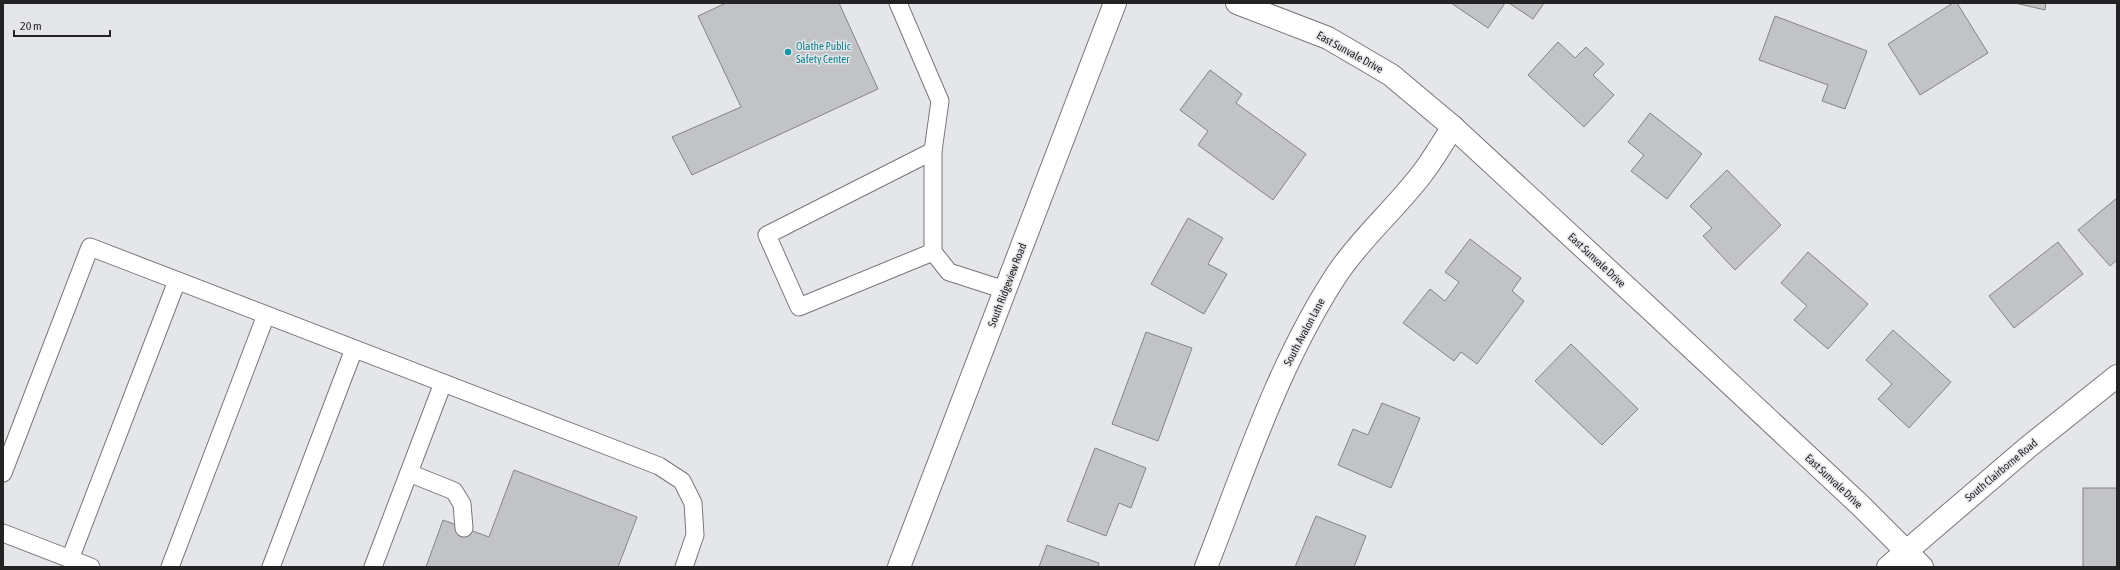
<svg xmlns="http://www.w3.org/2000/svg" width="2120" height="570" viewBox="0 0 2120 570" font-family="'Asap Condensed',sans-serif">
  <style>
    .building { fill: #c2c3c6; stroke: #838487 }
    .lines { fill: none; stroke-linecap: round; stroke-linejoin: round }
    .service-casing { stroke: #76777a; stroke-width: 19 }
    .minor-casing { stroke: #76777a; stroke-width: 24 }
    .secondary-casing { stroke: #76777a; stroke-width: 24 }
    .service { stroke: #fff; stroke-width: 17 }
    .minor { stroke: #fff; stroke-width: 22 }
    .secondary { stroke: #fff; stroke-width: 22 }
    .culture-dot { fill: #0f9aa8; stroke: #e5e6e9; stroke-width: 1.5 }
    .labels { text-anchor: middle; stroke-width: 3; stroke-linejoin: round; paint-order: stroke }
    .culture-label { font-size: 11px; fill: #0d838f; stroke: #e5e6e9; text-anchor: start }
    .street-label { font-size: 11px; fill: #232324; stroke: #e5e6e9 }
  </style>
  <rect width="100%" height="100%" fill="#e5e6e9"/>
  <g class="building">
    <polygon points="726,3 839,3 878,89 692,175 672,137 741,107 698,16"/>
    <polygon points="1451,3 1505,3 1488,28"/>
    <polygon points="1509,3 1544,3 1533,19"/>
    <polygon points="1953,3 1957,3 1988,53 1920,95 1888,44"/>
    <polygon points="2015,3 2046,3 2045,10"/>
    <polygon points="1775,16 1867,51 1845,109 1822,101 1828,85 1759,60"/>
    <polygon points="1558,42 1575,58 1586,47 1604,64 1593,75 1614,95 1584,127 1528,75"/>
    <polygon points="1210,70 1242,94 1236,103 1306,154 1273,200 1198,145 1208,131 1180,110"/>
    <polygon points="1650,113 1702,154 1667,199 1631,171 1644,155 1628,142"/>
    <polygon points="1727,170 1781,225 1735,270 1703,236 1712,228 1690,206"/>
    <polygon points="2117,198 2117,260 2110,266 2078,230"/>
    <polygon points="1188,218 1223,238 1208,264 1227,274 1204,314 1151,284"/>
    <polygon points="1470,239 1521,278 1512,291 1524,301 1477,364 1461,352 1454,361 1403,323 1430,289 1445,301 1459,282 1445,272"/>
    <polygon points="2058,242 2083,274 2014,328 1989,296"/>
    <polygon points="1808,252 1868,304 1828,349 1794,320 1807,306 1781,283"/>
    <polygon points="1893,330 1951,382 1909,428 1878,399 1892,384 1866,360"/>
    <polygon points="1146,332 1192,348 1158,441 1112,424"/>
    <polygon points="1571,344 1638,409 1602,445 1535,381"/>
    <polygon points="1382,403 1420,418 1391,488 1338,465 1353,429 1368,435"/>
    <polygon points="1095,448 1146,468 1131,508 1119,503 1106,536 1067,521"/>
    <polygon points="514,470 637,517 618,567 426,567 443,520 489,537"/>
    <rect x="2083" y="488" width="34" height="79"/>
    <polygon points="1316,516 1366,536 1354,567 1295,567"/>
    <polygon points="1047,545 1099,563 1098,567 1039,567"/>
  </g>
  <g class="lines">
    <g class="service-casing">
      <g id="service">
        <polyline points="898,3 940,101 933,151"/>
        <polyline points="933,252 933,151 767,235 799,307 933,252 949,272 1005,290"/>
        <polyline points="3,473 90,247 659,466 682,481 693,503 695,535 684,567"/>
        <polyline points="409,473 454,491 462,504 464,528"/>
        <polyline points="3,533 91,567"/>
        <polyline points="70,559 177,281"/>
        <polyline points="170,567 266,315"/>
        <polyline points="271,567 354,349"/>
        <polyline points="373,567 443,383"/>
      </g>
    </g>
    <g class="minor-casing">
      <g id="minor">
        <polyline points="1237,3 1328,38 1391,75 1453,127 1649,308 1860,505 1922,567"/>
        <path d="M1206,567C1245,468 1278,364 1337,274C1361,238 1395,209 1421,175C1433,160 1442,143 1453,127"/>
        <polyline points="1888,567 2027,448 2117,376"/>
      </g>
    </g>
    <g class="secondary-casing">
      <polyline id="secondary" points="899,567 1115,3"/>
    </g>
    <use href="#service" class="service"/>
    <use href="#minor" class="minor"/>
    <use href="#secondary" class="secondary"/>
  </g>
  <circle class="culture-dot" cx="788" cy="52" r="4"/>
  <g class="labels">
    <g class="culture-label">
      <text x="796" y="50">Olathe Public<tspan x="796" dy="13">Safety Center</tspan></text>
    </g>
    <g class="street-label">
      <text transform="translate(1350 52) rotate(29)" y="4">East Sunvale Drive</text>
      <text transform="translate(1597 260) rotate(43)" y="4">East Sunvale Drive</text>
      <text transform="translate(1007 285) rotate(-69)" y="4">South Ridgeview Road</text>
      <text transform="translate(1304 332) rotate(-62)" y="4">South Avalon Lane</text>
      <text transform="translate(2001 470) rotate(-40)" y="4">South Clairborne Road</text>
      <text transform="translate(1834 481) rotate(43)" y="4">East Sunvale Drive</text>
    </g>
  </g>
  <rect width="2120" height="570" fill="none" stroke="#232324" stroke-width="8"/>
  <path d="M14 30v6h96v-6" fill="none" stroke="#232324" stroke-width="2"/>
  <text x="20" y="30" font-size="12" fill="#232324" stroke="#e5e6e9" stroke-width="3" paint-order="stroke">20 m</text>
</svg>
